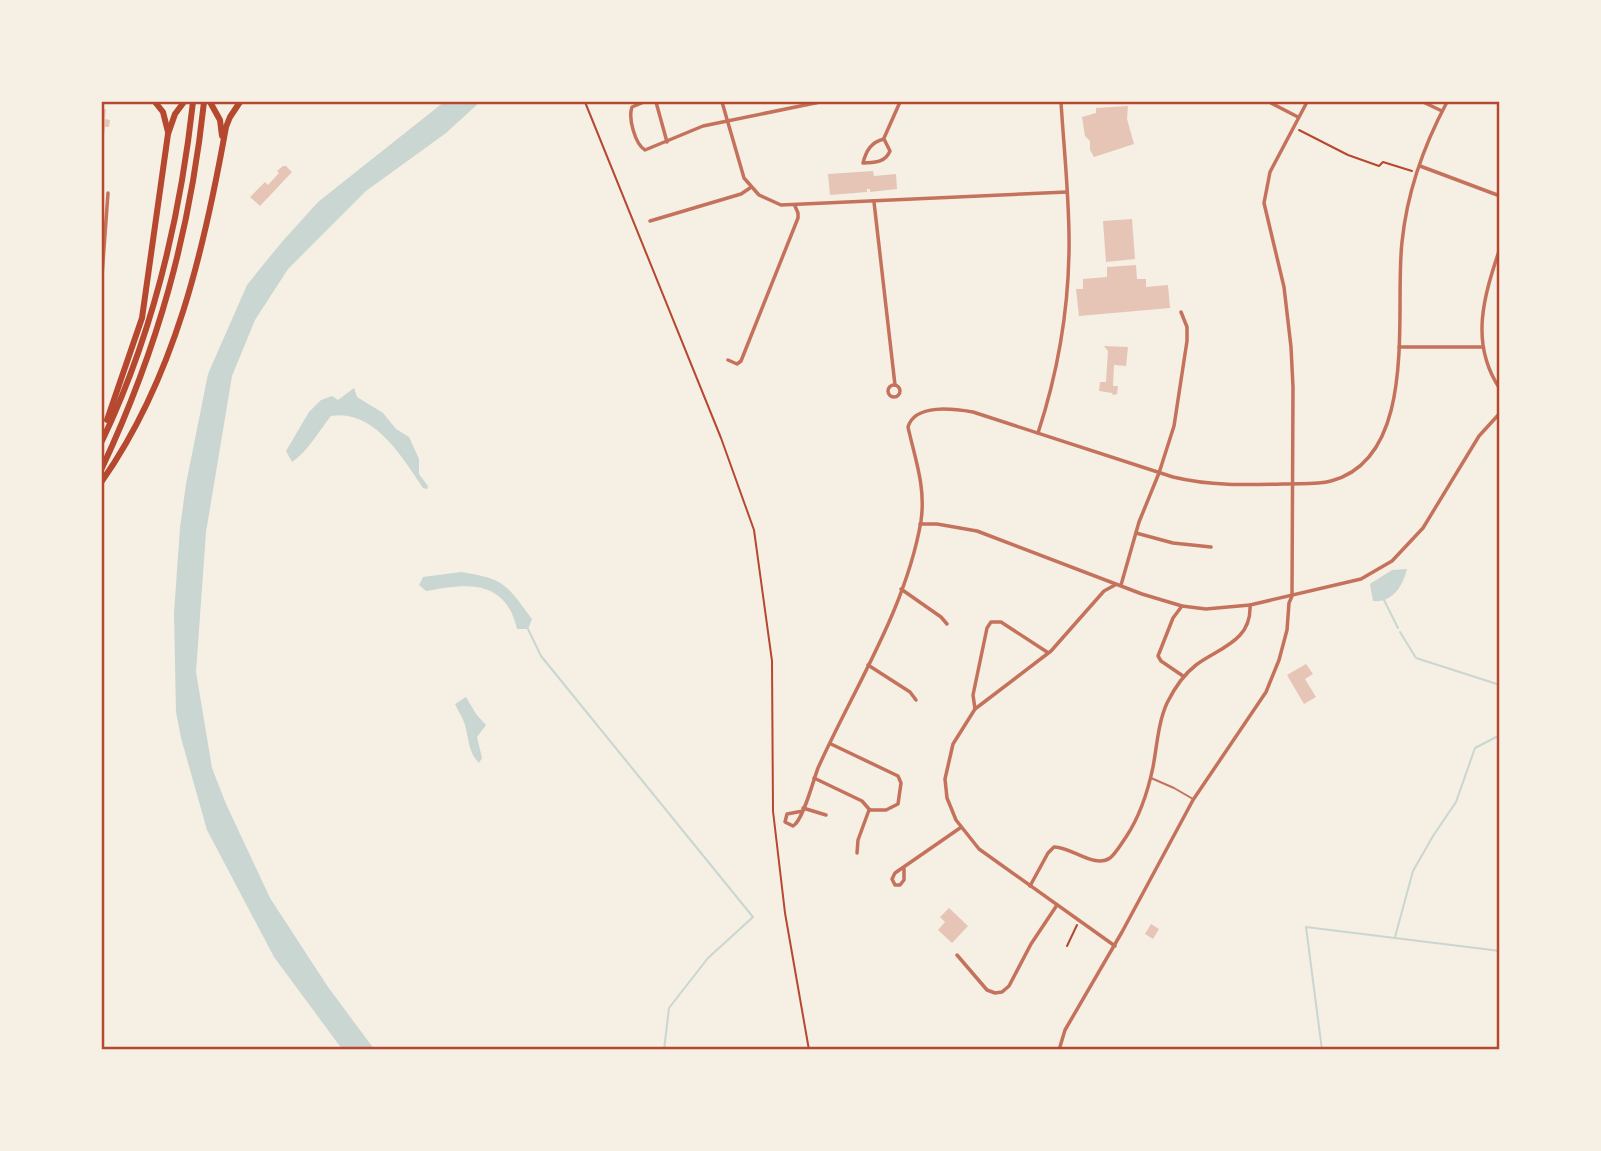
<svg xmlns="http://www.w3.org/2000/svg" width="1601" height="1151" viewBox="0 0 1601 1151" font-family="'Varela Round',sans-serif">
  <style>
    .water { fill: #c9d6d2 }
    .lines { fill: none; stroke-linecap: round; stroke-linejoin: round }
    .stream { stroke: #c9d6d2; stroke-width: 2 }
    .building { fill: #e6c5b7 }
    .path { stroke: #b5482f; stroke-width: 2 }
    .service { stroke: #c5725c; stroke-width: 2 }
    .minor { stroke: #c5725c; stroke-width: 3.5 }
    .trunk { stroke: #b5482f; stroke-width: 6 }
    .neatline { fill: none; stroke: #b5482f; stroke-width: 2.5 }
  </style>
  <rect width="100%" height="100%" fill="#f6efe4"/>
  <g class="water">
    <polygon points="444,102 480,102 446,133 366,191 288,269 255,320 232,376 206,532 196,672 212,768 226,804 270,898 328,987 374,1049 342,1049 274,957 207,830 181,738 176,712 174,613 180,528 186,484 208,374 247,285 281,243 318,202"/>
    <path d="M354,388L357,397L383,413L396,429L409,437L419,459V474L428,486L427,489L423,488C402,457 374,409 331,416C318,432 309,450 292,462L286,451L309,412L321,400L332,396L338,400Z"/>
    <path d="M1407,569C1403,585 1393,603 1373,601L1370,584L1392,570Z"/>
    <path d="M461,572C505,579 506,584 532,619L528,629H517C515,622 513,614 509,608C491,578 454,586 426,591L419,585L423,577Z"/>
    <path d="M466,697L476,714L486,725L477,737L482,758L479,763C468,752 469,739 465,725C463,718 458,711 455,704Z"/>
  </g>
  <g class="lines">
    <g class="stream">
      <polyline points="1384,600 1398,628"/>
      <polyline points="528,629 541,656 753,917 708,958 669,1008 664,1050"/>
      <polyline points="1400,632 1416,658 1500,685"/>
      <polyline points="1395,937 1413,871 1433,836 1456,802 1475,748 1500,735"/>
      <polyline points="1322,1050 1306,927 1500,951"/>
    </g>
  </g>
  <g class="building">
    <polygon points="1128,106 1127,119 1134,144 1094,157 1090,150 1090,141 1085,136 1082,117 1096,113 1096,108"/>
    <polygon points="102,109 106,109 105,119 110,120 109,127 105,127 104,136 102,135"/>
    <polygon points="283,166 286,166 292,172 260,206 250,197 265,182 268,185 279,173 277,171"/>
    <polygon points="873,171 874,176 896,174 897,189 870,192 870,189 867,189 867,192 830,195 828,174"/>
    <polygon points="1132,219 1135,259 1106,262 1103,221"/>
    <polygon points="1136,265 1137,279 1146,279 1146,287 1168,285 1170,308 1079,316 1076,289 1083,289 1083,279 1107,277 1107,267"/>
    <polygon points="1104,346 1128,347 1126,366 1114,365 1113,386 1118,386 1117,394 1113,395 1112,393 1099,391 1100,382 1106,382 1108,351"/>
    <polygon points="1306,664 1313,674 1305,679 1316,697 1304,704 1287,675"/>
    <polygon points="949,908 968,926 952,943 938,930 945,922 940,917"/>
    <polygon points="1151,924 1159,929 1153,939 1145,934"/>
  </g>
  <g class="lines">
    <g class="path">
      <polyline points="585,102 721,438 754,530 772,661 773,811 785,913 809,1050"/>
      <polyline points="1299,130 1348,155 1379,166 1383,162 1412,171"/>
      <polyline points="1067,946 1077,925"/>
    </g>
    <polyline class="service" points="1151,778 1174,788 1193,799"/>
    <g class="minor">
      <path d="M644,102L632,107C628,118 635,144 645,150L703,126L820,102"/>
      <polyline points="656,102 667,142"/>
      <polyline points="722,102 744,178 759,195 781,205 1067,192"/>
      <polyline points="1269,102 1298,117"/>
      <polyline points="1423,102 1442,111"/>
      <polyline points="884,138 900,102"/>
      <path d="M884,139L890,151C885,163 874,162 863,163C866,151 871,142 884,139Z"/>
      <polyline points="1420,166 1500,196"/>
      <polyline points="874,202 895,385"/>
      <polyline points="650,221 741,194 750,188"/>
      <path d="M1500,248C1484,296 1469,343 1500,389"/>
      <polyline points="102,276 108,193"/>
      <polyline points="1399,347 1482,347"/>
      <polyline points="728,360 737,364 741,361 798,218 798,213 795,206"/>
      <circle cx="894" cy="391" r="6"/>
      <path d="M1038,433C1057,375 1068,313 1069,252C1070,202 1064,152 1061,102"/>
      <polyline points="920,524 937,524 977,531 1142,594 1182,606 1206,609 1250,605 1361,579 1392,561 1423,528 1479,436 1500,413"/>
      <polyline points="1136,533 1173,543 1211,547"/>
      <polyline points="1121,585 1139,522 1159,473 1174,426 1187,341 1187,327 1181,312"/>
      <polyline points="901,589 941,617 947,624"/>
      <polyline points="1182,606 1173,618 1158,656 1161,661 1183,676"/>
      <polyline points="868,665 910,692 916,700"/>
      <polyline points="975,709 973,695 987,628 991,622 1001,622 1047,652"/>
      <polyline points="831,744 898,776 901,783 898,804 886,810 869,810"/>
      <polyline points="814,778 862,801 869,809"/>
      <polyline points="803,808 826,815"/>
      <path d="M803,811L787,814L785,822L793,826C803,821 813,781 818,768C854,688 906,609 921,521C926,487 915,459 908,427C915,403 955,409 973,412L1173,477C1210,486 1246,485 1284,484C1299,483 1316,485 1331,481C1420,457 1394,310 1402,242C1407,193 1424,145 1447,102"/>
      <polyline points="857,853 858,840 869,810"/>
      <polyline points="904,869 904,880 900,885 895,885 892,879 895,873 960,828"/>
      <path d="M1030,886L1048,853L1054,847C1070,846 1094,869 1110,858C1116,853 1121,844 1126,837C1140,816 1148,791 1153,767C1157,746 1158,723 1167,703C1174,689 1183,675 1196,665C1219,648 1252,641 1250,605"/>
      <polyline points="1115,946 979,849 956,820 947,798 945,779 953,744 975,709 1051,651 1104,591 1115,585"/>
      <polyline points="957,955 987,990 995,993 1002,992 1009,986 1031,944 1057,905"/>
      <polyline points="1059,1050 1065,1030 1122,932 1193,800 1266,692 1279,660 1287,630 1289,603 1292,596 1293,387 1291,347 1284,287 1264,203 1270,172 1307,102"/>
    </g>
    <g class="trunk">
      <polyline points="155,102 163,112 168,132"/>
      <polyline points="210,102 220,120 222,136"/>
      <polyline points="107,420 142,318 168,134 175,114 184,102"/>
      <path d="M102,441C153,334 180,219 193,102"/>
      <path d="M102,468C158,348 190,233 204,102"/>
      <path d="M102,481C175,377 204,250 226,127L230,117L240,102"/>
    </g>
  </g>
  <rect width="1601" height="1151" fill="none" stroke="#f6efe4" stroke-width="206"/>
  <rect x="103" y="103" width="1395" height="945" class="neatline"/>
</svg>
